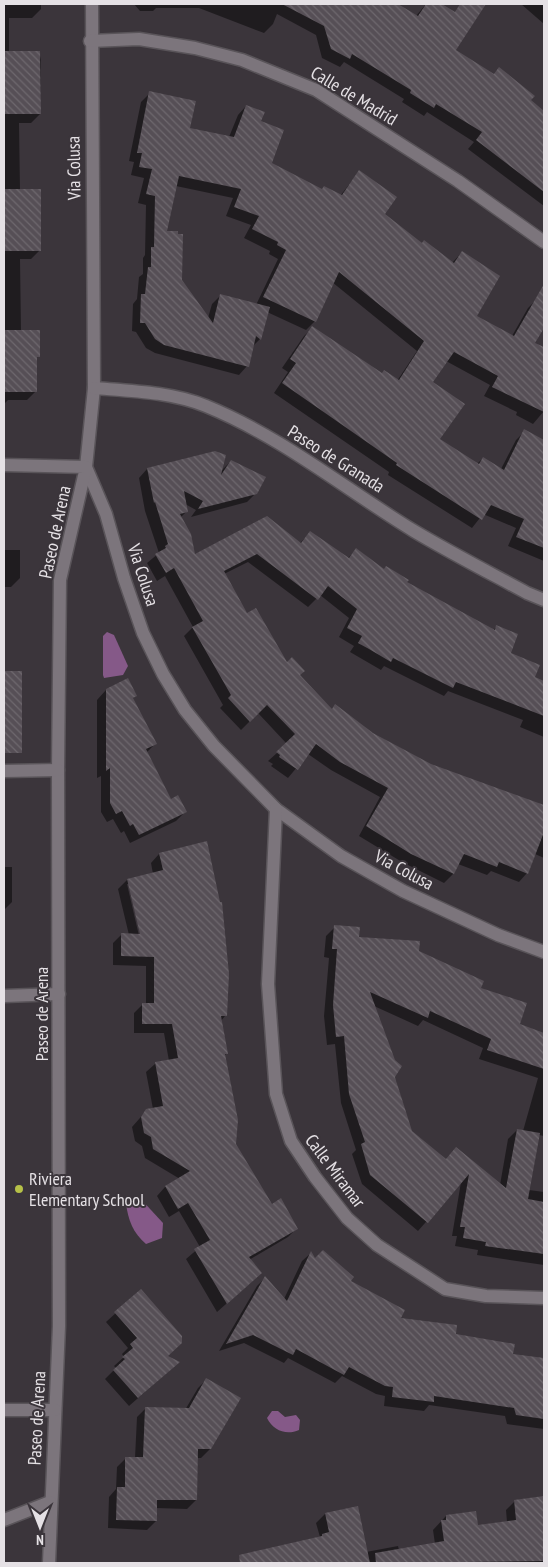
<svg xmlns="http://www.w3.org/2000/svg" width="548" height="1567" viewBox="0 0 548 1567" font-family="'PT Sans Narrow',sans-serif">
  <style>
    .water { fill: #855988 }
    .shadow { fill: #0007; fill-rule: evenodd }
    .building { fill: url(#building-back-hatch) }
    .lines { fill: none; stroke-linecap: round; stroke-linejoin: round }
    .minor-casing { stroke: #595459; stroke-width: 15 }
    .minor { stroke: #7c757c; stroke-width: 12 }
    .poi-dot { fill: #b6c148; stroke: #3b353b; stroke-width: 2 }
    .labels { text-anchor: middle; stroke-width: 4; stroke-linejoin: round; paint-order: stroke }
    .street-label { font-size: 18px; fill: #e5e1e5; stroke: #3b353b }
    .poi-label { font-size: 18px; fill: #e5e1e5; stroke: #3b353b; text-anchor: start }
  </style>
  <defs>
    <pattern id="building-back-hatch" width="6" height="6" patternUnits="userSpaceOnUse" patternTransform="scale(1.25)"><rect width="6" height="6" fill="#564f56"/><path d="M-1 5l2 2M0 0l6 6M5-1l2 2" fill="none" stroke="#6e686e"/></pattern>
  </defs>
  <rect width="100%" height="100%" fill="#3b353b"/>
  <g class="water">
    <polygon points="107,632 114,635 128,666 123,675 104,678 103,675 103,636"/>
    <path d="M139,1197L163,1223L162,1238L146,1244C133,1233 128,1220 126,1203Z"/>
    <path d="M272,1411H278L285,1417L296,1415L300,1420L299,1430C286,1436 273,1430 267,1418Z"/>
  </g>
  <g class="shadow">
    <polygon points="4,4 41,4 41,9 32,18 9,18 9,52 39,52 41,60 40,114 31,123 19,123 20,190 40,250 31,259 20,259 21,331 38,356 36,359 36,391 27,400 8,400 5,403"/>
    <polygon points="134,4 396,4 416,16 426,4 440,4 455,13 455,50 544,112 544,206 468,149 474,142 427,112 424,116 402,102 404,99 344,62 340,67 322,58 316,35 277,14 273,24 264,33 199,8 156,8 153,11 140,11"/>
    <polygon points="521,4 544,4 544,24"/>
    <path d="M150,93L188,129L229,137L238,115L246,106L259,122L270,163L322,190L340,196L359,172L384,214L421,244L452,263L462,252L475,317L512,336L528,308L537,299L544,304V326L534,344L544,349V411L533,424L516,415L517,412L484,396L490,385L446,361L431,383L438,440L477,464L483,458L501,469L516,440L525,431L544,451V490L537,503L544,505V561L508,546L516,528L483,514L472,528L388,475L389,472L274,393L288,372L282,368L304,336L313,328L381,374L397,381L417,351L332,282L315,321L306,330L267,312L260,339L252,347L247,366L239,375L155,353L146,348L136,332L132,331L133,304L137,299L139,277L143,274V258L145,255L146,205L138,203L144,178L131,175L134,162L129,161L141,102ZM176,186L233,198L226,216L251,225L244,238L270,251L269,254L278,259L256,305L221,295L212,304L208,318L180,280L166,232Z"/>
    <polygon points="231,461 256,493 247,502 191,517 196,510 185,504 186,512 181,517 194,556 300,543 310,533 347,559 357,549 384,570 405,582 493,630 497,627 509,654 534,678 544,682 544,737 520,727 523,720 448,691 444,696 384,666 381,670 350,652 354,646 339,637 349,618 320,595 308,607 248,562 224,574 246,615 287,664 331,710 431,765 544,807 544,858 535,854 527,873 519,882 491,871 487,875 458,864 453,874 444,883 402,862 359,836 380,797 331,770 308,754 288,778 271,766 273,764 268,761 287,744 258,713 241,730 220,708 223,705 184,636 193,627 165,576 157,581 147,563 159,553 145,511 139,478 147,469 220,472"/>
    <polygon points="4,550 20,550 20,578 11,587 4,587"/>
    <polygon points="4,672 21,672 12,737 4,737"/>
    <polygon points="106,690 136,696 132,699 156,743 147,752 170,800 185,812 176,821 130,843 124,831 121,833 113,819 107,822 101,812 101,776 97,778 97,700"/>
    <path d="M159,854L225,1016L221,1021L227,1053L224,1056L235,1144L271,1205L297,1228L288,1237L249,1260L252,1281L217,1312L186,1259L200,1247L179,1211L169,1217L157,1196L165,1187L180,1179L145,1158L142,1146L135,1141L132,1127L147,1110L153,1109L146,1072L155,1064L169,1061L164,1033H134V1013L143,1004H146V966L113,965V943L122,934L129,935L118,889L127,880L153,874L151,863ZM127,884H129L142,940H140Z"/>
    <polygon points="4,867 12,867 12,902 4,910"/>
    <path d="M335,927L358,938L417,952L479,989L518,1025L544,1034V1136L539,1135L529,1190L544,1192V1265L477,1255L478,1250L455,1246L457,1236H452L461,1182L418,1231L362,1184L352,1154L356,1150L341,1103L335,1044L327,1045L324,1016L329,958L324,957L326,936ZM374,1006L418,1026L423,1020L483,1048L479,1059L538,1078L523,1131L517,1130L508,1139L500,1185L445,1160L411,1131Z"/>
    <polygon points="311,1253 315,1260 349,1281 399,1319 512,1355 544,1359 544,1429 507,1424 505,1416 429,1405 424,1411 384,1406 385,1396 376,1394 342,1376 335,1383 288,1358 284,1363 244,1343 219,1351 257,1286 265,1278 284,1299 302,1261"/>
    <polygon points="141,1290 167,1356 169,1371 129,1406 105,1379 116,1368 114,1366 124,1357 122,1354 128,1348 106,1322"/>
    <polygon points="207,1379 210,1449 201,1458 197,1458 196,1500 187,1509 156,1508 156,1521 147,1530 108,1528 109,1497 116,1489 117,1467 126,1458 135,1458 137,1417 146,1408 185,1410 198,1388"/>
    <polygon points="544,1497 544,1563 257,1563 256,1559 320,1537 316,1523 325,1514 357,1508 366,1552 398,1546 399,1550 435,1544 433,1530 446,1516 477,1526 507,1522 506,1510 515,1501"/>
  </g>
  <g class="building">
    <polygon points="282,4 398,4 418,16 426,4 442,4 455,12 460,4 486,4 456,50 494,74 499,67 535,96 531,100 544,111 544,192 476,140 482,132 436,104 434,108 410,93 411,90 352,54 350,59 331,49 324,26"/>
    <polygon points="4,51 40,51 41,114 4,114"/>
    <polygon points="149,91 196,101 190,128 234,137 246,105 265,112 261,121 284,130 272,163 322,189 324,186 342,195 359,170 397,197 385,214 422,243 424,240 454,263 462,251 500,276 477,316 514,336 544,284 544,328 535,343 544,347 544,412 492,387 498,376 454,352 433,382 465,404 440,439 479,464 483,457 504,470 524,429 544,440 544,548 516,537 524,519 491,505 482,520 396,465 397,463 282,383 296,363 290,359 312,326 382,373 384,370 399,380 424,341 339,272 316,322 263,297 286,250 277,245 278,242 252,229 259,216 234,207 241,189 179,176 167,231 178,231 178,234 183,234 182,280 213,323 220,294 270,307 261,340 256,336 249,367 164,345 155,339 145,323 140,323 141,294 145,294 148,267 151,267 151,247 154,247 155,196 146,194 152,169 139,167 142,153 137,153"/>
    <rect x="4" y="189" width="37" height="62"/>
    <polygon points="4,330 40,330 40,357 37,357 37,392 4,392"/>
    <polygon points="215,451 226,455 221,475 231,460 266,477 257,494 198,509 203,501 184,491 188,512 180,514 191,534 195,554 267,516 301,543 310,531 349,558 356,548 384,569 386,566 409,580 407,582 495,630 496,625 518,634 511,653 540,665 535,677 544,681 544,716 456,682 453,688 393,658 391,662 369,649 358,643 362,636 347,628 357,609 328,586 318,600 257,554 224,571 247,613 256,608 287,662 292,657 305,671 300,675 332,709 335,704 373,733 431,764 544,805 544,832 528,874 499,862 497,867 464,854 454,874 411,854 366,826 388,788 340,762 316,744 298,770 279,757 280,755 276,752 295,734 267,705 250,722 228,698 231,695 192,627 203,621 174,568 166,573 155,554 166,548 165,546 168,544 155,502 154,503 147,468"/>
    <rect x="4" y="671" width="18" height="82"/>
    <polygon points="128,678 137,696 133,698 157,744 146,749 171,799 178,795 187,812 139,835 133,824 130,826 122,811 116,814 110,803 110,768 106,771 106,689"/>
    <polygon points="207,841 220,902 222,902 229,974 227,1016 221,1016 228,1054 225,1054 238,1120 236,1144 272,1204 281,1198 298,1229 249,1257 262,1273 227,1304 194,1249 210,1240 188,1203 178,1209 165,1186 190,1171 153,1149 151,1137 144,1133 141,1117 146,1109 163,1106 155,1062 178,1058 172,1024 142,1024 142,1003 154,1003 154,957 121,956 121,933 140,934 127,879 163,870 159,853"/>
    <polygon points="334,925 360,927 359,937 420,941 419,951 484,981 481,988 527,1003 520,1024 544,1033 544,1069 487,1050 491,1039 430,1011 428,1018 370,992 395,1060 402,1066 395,1077 412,1131 446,1159 456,1147 506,1188 517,1129 540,1133 528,1199 544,1202 544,1254 485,1246 486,1242 463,1238 465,1227 460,1227 469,1174 428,1223 370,1175 361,1144 365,1142 349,1094 344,1036 336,1037 333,1005 337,949 332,949"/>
    <polygon points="323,1250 354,1277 351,1281 405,1310 401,1318 457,1325 456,1334 515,1344 513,1354 544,1358 544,1419 516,1415 514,1408 434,1396 434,1402 392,1397 393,1387 385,1386 349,1367 344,1375 296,1349 293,1355 253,1335 226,1344 265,1276 287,1301 311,1251 315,1258"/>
    <polygon points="141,1289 182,1336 182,1343 168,1356 180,1362 138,1398 113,1370 125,1359 122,1357 133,1348 130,1344 137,1338 114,1312"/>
    <polygon points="206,1378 241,1398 211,1449 198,1449 197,1500 157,1500 157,1521 116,1520 117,1487 125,1487 125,1457 143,1457 145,1407 189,1408"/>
    <polygon points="544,1496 544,1561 376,1563 375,1553 444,1541 441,1520 446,1520 446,1515 476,1511 478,1525 516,1520 514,1500"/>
    <polygon points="358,1506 370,1563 240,1563 239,1555 322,1536 322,1534 329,1532 325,1513"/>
  </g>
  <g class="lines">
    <g class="minor-casing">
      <g id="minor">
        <polyline points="92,4 94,388 86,467 106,514 124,578 143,633 163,674 185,710 214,746 276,809 341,856 403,891 498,935 544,952"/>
        <polyline points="90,41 139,39 195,48 242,60 316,90 458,181 544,242"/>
        <path d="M94,388C132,391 171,392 206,406C282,437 345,489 414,531C451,553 490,573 527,593L544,600"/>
        <polyline points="4,465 86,467 60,580 58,770 59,1326 49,1563"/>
        <polyline points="4,771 58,770"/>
        <polyline points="276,809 268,984 276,1094 291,1141 315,1177 347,1218 377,1245 445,1289 486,1296 544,1298"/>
        <polyline points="4,996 59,994"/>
        <polyline points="4,1410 55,1410"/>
        <polyline points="4,1520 50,1502"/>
      </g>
    </g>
    <use href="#minor" class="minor"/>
  </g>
  <circle class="poi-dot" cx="19" cy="1189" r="5"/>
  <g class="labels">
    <g class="street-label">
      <text transform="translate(354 96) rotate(31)" y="6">Calle de Madrid</text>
      <text transform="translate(74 168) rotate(-91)" y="6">Via Colusa</text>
      <text transform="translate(336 459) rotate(32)" y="6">Paseo de Granada</text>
      <text transform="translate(55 532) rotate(-78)" y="6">Paseo de Arena</text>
      <text transform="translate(143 575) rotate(72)" y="6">Via Colusa</text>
      <text transform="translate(404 870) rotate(28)" y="6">Via Colusa</text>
      <text transform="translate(42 1014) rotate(-90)" y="6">Paseo de Arena</text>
      <text transform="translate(335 1171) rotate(53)" y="6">Calle Miramar</text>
      <text transform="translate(37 1418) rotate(-87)" y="6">Paseo de Arena</text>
    </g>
    <g class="poi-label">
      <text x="29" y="1185">Riviera<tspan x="29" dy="21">Elementary School</tspan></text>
    </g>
  </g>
  <rect width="548" height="1567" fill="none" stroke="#e5e1e5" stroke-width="10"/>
  <g transform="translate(40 1527) rotate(180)" stroke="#3b353b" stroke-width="4" paint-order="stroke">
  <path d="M0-4L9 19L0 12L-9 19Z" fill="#e5e1e5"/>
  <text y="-8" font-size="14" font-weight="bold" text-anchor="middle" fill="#e5e1e5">N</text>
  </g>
</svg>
